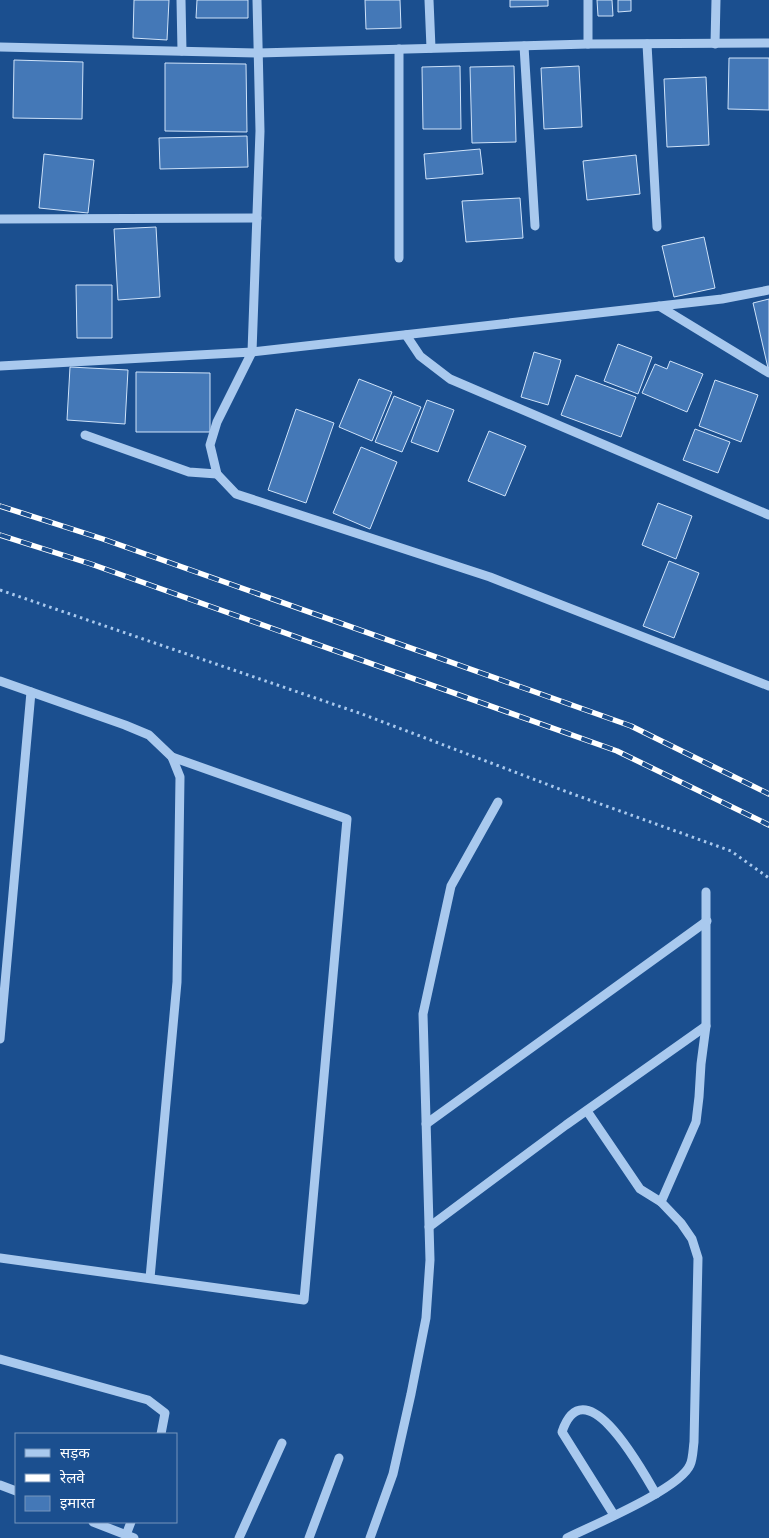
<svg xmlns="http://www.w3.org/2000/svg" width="769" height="1538" viewBox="0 0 769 1538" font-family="Raleway,'Noto Sans Devanagari',sans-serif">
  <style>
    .building { fill: #4478b7; stroke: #cfe3fa }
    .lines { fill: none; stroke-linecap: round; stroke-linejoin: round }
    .path { stroke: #a9c9ee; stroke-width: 3; stroke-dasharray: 2.5 4; stroke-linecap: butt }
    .minor { stroke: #a9c9ee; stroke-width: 9 }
    .rail-casing { stroke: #fff; stroke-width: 5.5 }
    .rail { stroke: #1b4f8f; stroke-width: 4; stroke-dasharray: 11; stroke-linecap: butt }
  </style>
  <rect width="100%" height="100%" fill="#1b4f8f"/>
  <g class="building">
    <polygon points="134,0 169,0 167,40 133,38"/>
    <polygon points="197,0 248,0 248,18 196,18"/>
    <polygon points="365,0 400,0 401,28 366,29"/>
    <polygon points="510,0 548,0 548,6 510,7"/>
    <polygon points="597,0 612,0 613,16 598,16"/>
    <polygon points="618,0 631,0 631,11 618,12"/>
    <polygon points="729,58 769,58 769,110 728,109"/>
    <polygon points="14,60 83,62 82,119 13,118"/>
    <polygon points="165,63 246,64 247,132 165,131"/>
    <polygon points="460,66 461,129 423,129 422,67"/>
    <polygon points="514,66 516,142 472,143 470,67"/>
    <polygon points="579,66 582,127 544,129 541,68"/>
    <polygon points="706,77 709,145 667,147 664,79"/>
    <polygon points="247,136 248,167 160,169 159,138"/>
    <polygon points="480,149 483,174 426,179 424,154"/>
    <polygon points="44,154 94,160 88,213 39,208"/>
    <polygon points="636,155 640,194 587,200 583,161"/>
    <polygon points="520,198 523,238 466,242 462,201"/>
    <polygon points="156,227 160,297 118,300 114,229"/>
    <polygon points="704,237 715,288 674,297 662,246"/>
    <polygon points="76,285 112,285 112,338 77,338"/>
    <polygon points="769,299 769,368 768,368 753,303"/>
    <polygon points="618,344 652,357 638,394 604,381"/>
    <polygon points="534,352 561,360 548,405 521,397"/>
    <polygon points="670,361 703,374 687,412 642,393 655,364 667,369"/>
    <polygon points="70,367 128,370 125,424 67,420"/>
    <polygon points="136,372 210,373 210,432 136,432"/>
    <polygon points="576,375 636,397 621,437 561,415"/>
    <polygon points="359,379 392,392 372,441 339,427"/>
    <polygon points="715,380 758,395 741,442 699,426"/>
    <polygon points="394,396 421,407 402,452 375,442"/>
    <polygon points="427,400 454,410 438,452 411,442"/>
    <polygon points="296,409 334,423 306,503 268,490"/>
    <polygon points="695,429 730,442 718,473 683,460"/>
    <polygon points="489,431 526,446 505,496 468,481"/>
    <polygon points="361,447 397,462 370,529 333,513"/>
    <polygon points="658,503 692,516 676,559 642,545"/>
    <polygon points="669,561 699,573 674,638 643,626"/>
  </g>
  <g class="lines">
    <polyline class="path" points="0,590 362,714 570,793 731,851 769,878"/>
    <g class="minor">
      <polyline points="181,0 182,51"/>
      <polyline points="257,0 260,131 252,352 217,422 210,445 217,474 236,494 490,577 769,686"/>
      <polyline points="429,0 431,48"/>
      <polyline points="588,0 588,44"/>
      <polyline points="647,44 657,227"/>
      <polyline points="715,44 716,0"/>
      <polyline points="524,46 535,226"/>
      <polyline points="0,47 258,53 588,44 769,43"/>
      <polyline points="0,219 257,218"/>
      <polyline points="399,258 399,49"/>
      <polyline points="659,306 769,373"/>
      <polyline points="406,335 420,356 450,379 769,515"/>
      <polyline points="0,366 252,352 722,299 769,290"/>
      <polyline points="85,435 189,472 217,474"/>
      <polyline points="0,681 125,725 149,735 172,757 180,777 177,982 150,1278"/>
      <polyline points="0,1039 31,692"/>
      <polyline points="587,1111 640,1189 661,1202"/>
      <polyline points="426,1124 707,921"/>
      <polyline points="429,1227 566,1125 706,1026"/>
      <polyline points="0,1258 304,1300 347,819 172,757"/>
      <polyline points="0,1359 148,1400 165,1413 161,1434"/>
      <polyline points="0,1485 16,1491"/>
      <path d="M614,1515L562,1432C585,1364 643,1472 656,1494"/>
      <polyline points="93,1522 134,1538"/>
      <polyline points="126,1535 131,1522"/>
      <polyline points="239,1538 282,1443"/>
      <polyline points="309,1538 339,1458"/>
      <polyline points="370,1538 393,1474 411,1394 426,1318 430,1260 423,1014 451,886 498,802"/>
      <path d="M567,1538C593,1525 680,1489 690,1465C693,1459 693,1449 694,1442L698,1258L692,1239L681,1223L661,1202L696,1122L699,1097L701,1064L706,1026V892"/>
    </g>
    <g class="rail-casing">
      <g id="rail">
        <polyline points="0,506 103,539 631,726 769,794"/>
        <polyline points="0,535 91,564 617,751 769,825"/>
      </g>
    </g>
    <use href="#rail" class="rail"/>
  </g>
  <rect x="15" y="1433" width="162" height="90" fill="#1b4f8f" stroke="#7695bc"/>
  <rect x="25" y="1449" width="25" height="8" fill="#a9c9ee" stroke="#7695bc"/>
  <text x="60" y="1458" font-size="15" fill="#ffffff">सड़क</text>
  <rect x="25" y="1474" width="25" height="8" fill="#ffffff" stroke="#7695bc"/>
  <text x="60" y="1483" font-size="15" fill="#ffffff">रेलवे</text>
  <rect x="25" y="1496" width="25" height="15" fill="#4478b7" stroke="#7695bc"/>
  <text x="60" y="1508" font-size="15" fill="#ffffff">इमारत</text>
</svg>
